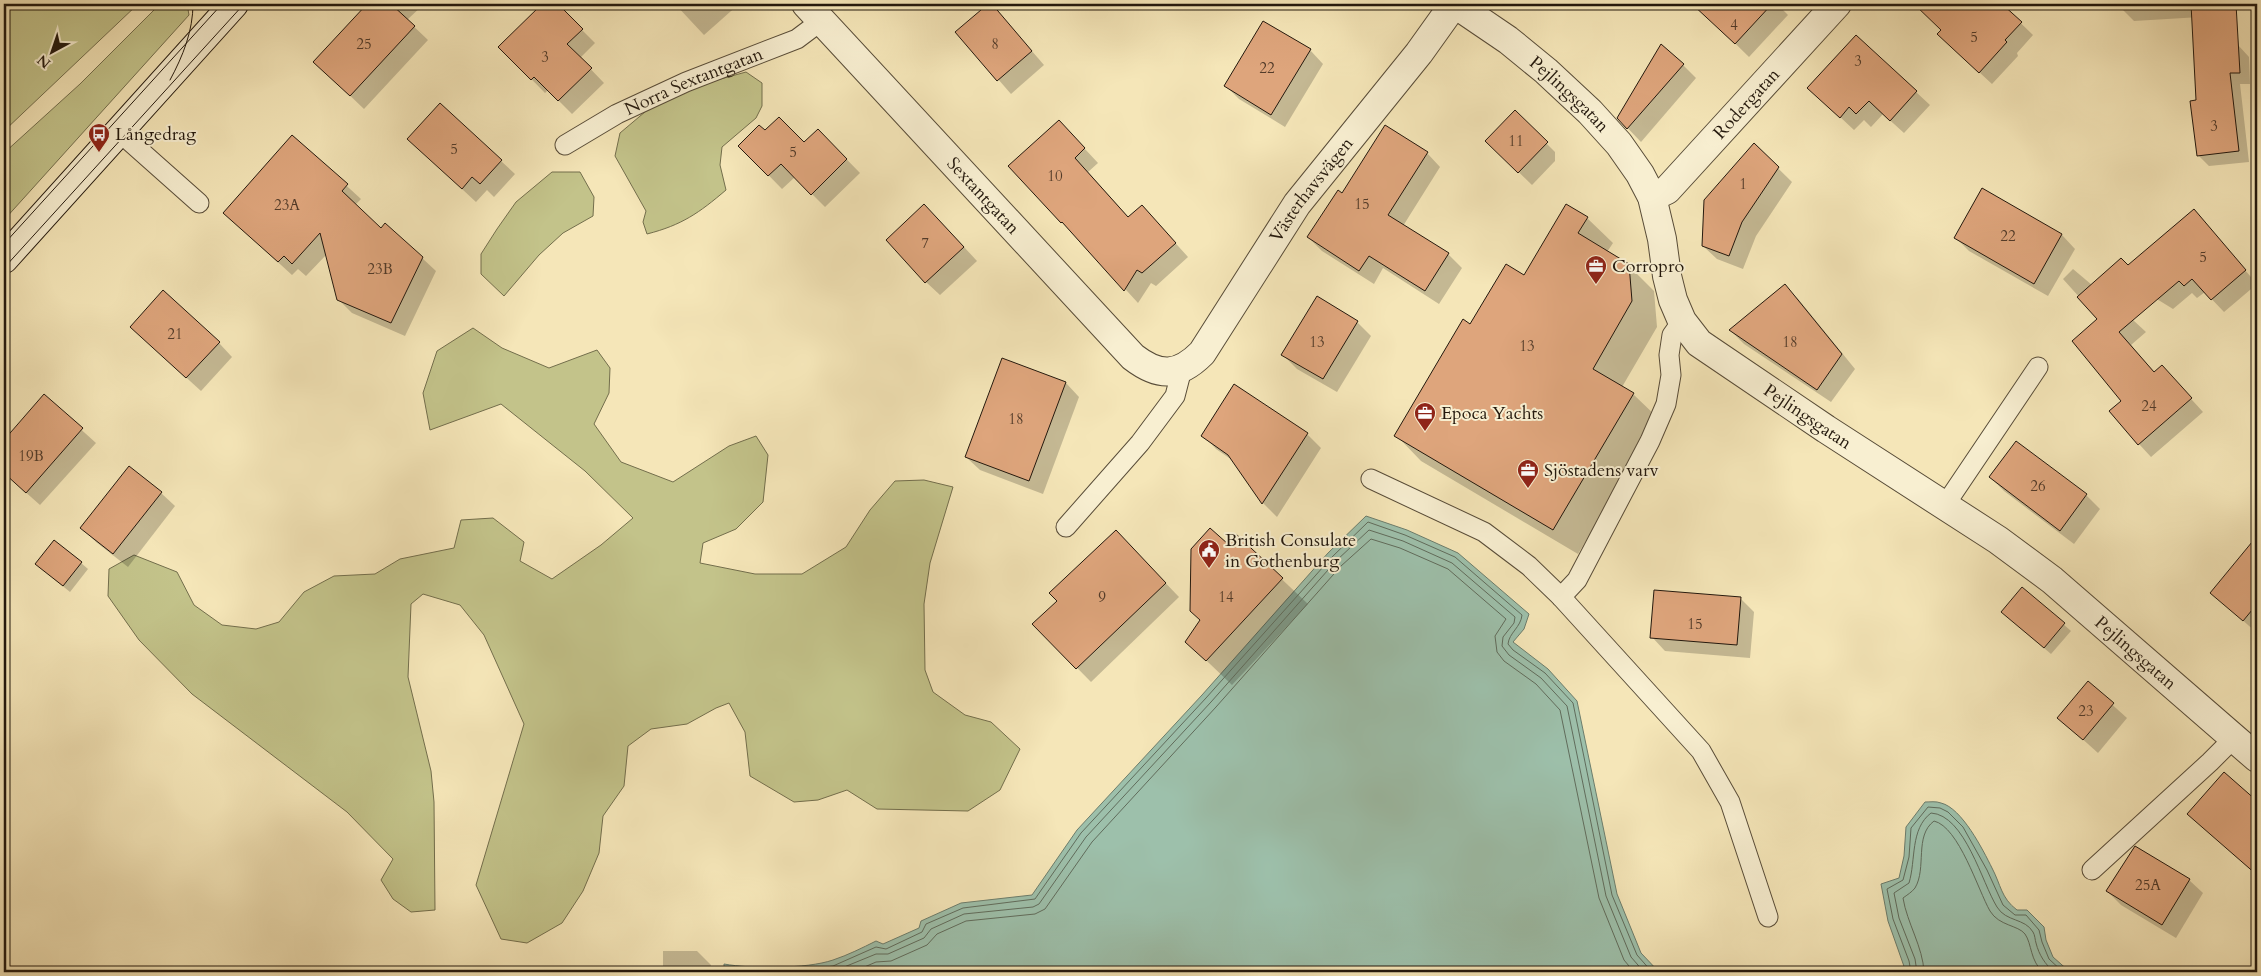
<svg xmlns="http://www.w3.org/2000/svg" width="2261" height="976" viewBox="0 0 2261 976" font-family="Cardo,serif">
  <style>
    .green { fill: #c3c38a; stroke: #736e4c }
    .water { fill: #9dc0ab; stroke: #6c7d6c }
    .shadow { fill: #0003 }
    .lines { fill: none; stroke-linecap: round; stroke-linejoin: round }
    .shore { stroke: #606c5c; stroke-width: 1 }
    .building { fill: #dea57c; stroke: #23180d }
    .lane-casing { stroke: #584c38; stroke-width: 21 }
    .street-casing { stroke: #584c38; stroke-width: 30 }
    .secondary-casing { stroke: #23180d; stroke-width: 30 }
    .lane { stroke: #f8efd1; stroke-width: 19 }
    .street { stroke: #f8efd1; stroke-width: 28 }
    .secondary { stroke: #f8efd1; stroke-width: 28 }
    .tram { stroke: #23180d; stroke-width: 1 }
    .labels { text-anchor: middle; stroke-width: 4; stroke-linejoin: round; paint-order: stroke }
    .number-label { font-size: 15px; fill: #523b29 }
    .street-label { font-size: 18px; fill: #23180d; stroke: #f8efd1 }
    .poi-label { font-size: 18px; fill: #23180d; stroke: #f8efd1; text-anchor: start }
  </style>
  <rect width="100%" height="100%" fill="#f5e6b8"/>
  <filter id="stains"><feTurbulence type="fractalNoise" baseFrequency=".004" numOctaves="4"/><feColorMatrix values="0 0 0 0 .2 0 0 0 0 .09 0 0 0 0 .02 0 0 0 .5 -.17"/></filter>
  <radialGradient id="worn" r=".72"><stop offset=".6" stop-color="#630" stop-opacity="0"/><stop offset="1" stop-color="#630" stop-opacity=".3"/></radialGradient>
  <g class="green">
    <polygon points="4,4 138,4 4,131"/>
    <polygon points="160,4 187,4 189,15 4,220 4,153 80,84"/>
    <path d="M746,72L762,83V106L756,118L722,147L720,165L726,190C699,213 682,225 647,234L643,222L646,211L615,156L620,133L652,106L706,83Z"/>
    <polygon points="552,172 580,172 594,197 593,216 563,233 539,255 504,296 481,274 481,254 497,229 516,202"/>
    <polygon points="473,328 502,348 549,368 597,350 610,368 609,393 594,424 621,462 673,482 729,446 756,436 768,455 763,502 736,529 703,543 700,563 755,574 802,574 846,547 870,510 895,481 924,480 953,487 930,563 924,604 925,670 933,692 965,715 991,722 1020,749 1000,790 968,811 877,809 847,790 818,800 794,802 750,776 745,732 729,703 716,708 687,724 651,729 628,746 624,786 603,816 599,853 583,891 562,923 527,943 501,939 476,885 524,724 484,635 460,605 423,594 411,604 408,677 431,771 434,802 435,910 411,912 393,899 381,880 393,859 347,812 192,694 139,640 108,596 109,569 134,555 177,572 194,605 222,625 256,629 279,622 304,592 334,576 375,574 400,559 454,548 461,520 493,518 524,542 520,561 552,579 601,545 633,518 585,471 501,404 430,430 423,393 437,351"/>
  </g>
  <g class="water">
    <path d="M1366,516L1407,530L1458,553L1529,614L1524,629L1513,642L1548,669L1577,701L1617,894L1641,953L1659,972H724V964C751,969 807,969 833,960C848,955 862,948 876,941L883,944L919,928L921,921L961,903L1032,895L1077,830L1202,695L1328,553Z"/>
    <path d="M1925,802C1930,802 1936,801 1941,803C1962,808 1983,850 1992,868C2001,885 2001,898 2017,910H2027L2044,927L2046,940L2053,957L2070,972H1906L1888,921L1881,884L1899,878L1904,856L1906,827Z"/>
  </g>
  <g class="shadow">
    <polygon points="369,4 424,4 407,20 428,40 364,109 315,62"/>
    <polygon points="544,4 556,4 595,43 580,58 604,83 572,114 548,90 545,93 500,47"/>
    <polygon points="675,4 739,4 704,35"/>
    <polygon points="991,4 1044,65 1011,94 957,32"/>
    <polygon points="1169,4 1177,4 1173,8"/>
    <polygon points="1699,4 1777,4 1788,15 1749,57 1697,6"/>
    <polygon points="1918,4 2001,4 2033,35 2017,53 2018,56 1992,84 1951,46 1942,30"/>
    <polygon points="2120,4 2217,4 2217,16 2134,21 2120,7"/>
    <polygon points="2238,45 2249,57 2250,84 2240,84 2249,162 2209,166 2198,155 2197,101"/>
    <polygon points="1310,50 1323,64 1285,127 1239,99 1226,86"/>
    <polygon points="1683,65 1696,78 1641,142 1618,118"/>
    <polygon points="1916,92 1930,105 1904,133 1883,114 1871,127 1864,120 1854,130 1823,101"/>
    <polygon points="1515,112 1555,152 1555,161 1532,185 1487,141"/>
    <polygon points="818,130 860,173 825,207 795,177 782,189 740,146 765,132 804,144"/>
    <polygon points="1072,135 1098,163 1088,172 1129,218 1142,206 1188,257 1156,286 1151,283 1138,303 1076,235 1062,222"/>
    <polygon points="292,136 361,199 355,205 381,229 422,258 436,271 405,336 352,313 338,299 327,254 306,276 298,269 292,275 224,213"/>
    <polygon points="408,139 501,161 515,174 494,197 487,190 476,202"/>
    <polygon points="1754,145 1792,182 1756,236 1743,269 1717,259 1703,246"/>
    <polygon points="1427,153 1440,167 1403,226 1448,254 1462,268 1439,304 1383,268 1374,284 1322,251 1308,237 1342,194"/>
    <polygon points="1983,190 2062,235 2075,249 2048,296 1969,251 1955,237"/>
    <polygon points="2194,211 2257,284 2224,312 2205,292 2197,298 2192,293 2173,309 2147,293 2133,320 2146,332 2131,345 2155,373 2162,367 2203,412 2151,457 2139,444 2123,401 2099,319 2063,279 2073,269 2092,285 2128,267"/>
    <polygon points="1587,218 1613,243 1607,252 1628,265 1654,291 1657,327 1622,387 1633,394 1659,419 1578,554 1421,461 1396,435 1471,326"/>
    <polygon points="938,219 977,261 940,295 926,282"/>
    <polygon points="1785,286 1799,300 1855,369 1831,402 1744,344 1730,330"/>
    <polygon points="1357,322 1371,336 1337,392 1297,369 1283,355"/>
    <polygon points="145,340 219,343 232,357 201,391"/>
    <polygon points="1002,360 1066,383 1079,397 1043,494 980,470 966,457"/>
    <polygon points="44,396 96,443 40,505 4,473 4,442"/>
    <polygon points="1307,434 1321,448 1277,517 1263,503 1235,462 1216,449 1203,435"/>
    <polygon points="2016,443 2086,495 2100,509 2074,544 2004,491 1990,477"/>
    <polygon points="161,493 175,506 128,567 96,542 82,528"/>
    <polygon points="1236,536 1308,604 1232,685 1187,642 1201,620 1228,546"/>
    <polygon points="1129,545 1179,597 1091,682 1034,624"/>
    <polygon points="2245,552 2257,562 2257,633 2212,593"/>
    <polygon points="81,563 88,569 70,592 36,564"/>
    <polygon points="2022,588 2071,631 2051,654 2009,618"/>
    <polygon points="1740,598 1754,612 1750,658 1665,651 1652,637"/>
    <polygon points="2088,683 2127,718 2098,753 2059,718"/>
    <polygon points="2224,773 2257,802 2257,875 2189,814"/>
    <polygon points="2189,880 2203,893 2176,938 2121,905 2107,891"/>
    <polygon points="663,951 697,951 711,965 711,972 663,972"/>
  </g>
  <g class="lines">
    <g class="shore">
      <path d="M754,972L805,970L833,966L876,947L886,949L922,932L926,924L963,908L1035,899L1081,833L1206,698L1332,557L1368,522L1405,535L1455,557L1522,615C1521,627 1509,633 1508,644L1513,650L1545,673L1573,703L1612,895L1637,955L1652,972"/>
      <polyline points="832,972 876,954 888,954 924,938 931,929 964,914 1033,907 1039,904 1086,837 1211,702 1336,561 1369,530 1403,541 1452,563 1515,617 1514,623 1503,637 1502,646 1509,655 1541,678 1567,706 1606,896 1631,957 1644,972"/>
      <polyline points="853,972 876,962 891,961 927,945 937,934 966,921 1035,914 1045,909 1092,842 1216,707 1341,566 1371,539 1400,548 1448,569 1506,619 1495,636 1497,652 1504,661 1536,684 1560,710 1599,898 1624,960 1634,972"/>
      <polyline points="1911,972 1909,961 1893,919 1887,889 1903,880 1909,857 1911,828 1928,807 1940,808 1948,812 1963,827 1987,870 2003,905 2015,915 2026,915 2039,930 2042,942 2049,959 2063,972"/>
      <path d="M1917,972L1915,959L1899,918L1894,893L1909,883C1916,860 1910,829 1931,813C1965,815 1982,883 1997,907C2006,922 2025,918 2033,932C2035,935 2035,940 2036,943C2039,955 2045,964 2054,972"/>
      <path d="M1924,972C1923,947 1907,923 1903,898C1907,895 1912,892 1915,888C1927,868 1914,836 1934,821C1959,827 1978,890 1990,911C1999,926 2018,925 2025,934C2032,944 2030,961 2043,972"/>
    </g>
  </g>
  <g class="building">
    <polygon points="367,4 391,4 415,26 350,96 313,62"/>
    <polygon points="542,4 558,4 583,29 567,44 592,68 558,101 534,77 531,80 498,47"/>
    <polygon points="988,4 992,4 1032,51 997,81 955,32"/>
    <polygon points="1692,4 1772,4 1735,44"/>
    <polygon points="1914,4 2002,4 2022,22 2005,40 2007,42 1979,73 1937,34 1941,30"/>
    <polygon points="2191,4 2236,4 2240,73 2230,73 2239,151 2197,156 2190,101 2196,100"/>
    <polygon points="1263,21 1311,49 1271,115 1224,86"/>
    <polygon points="1856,35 1917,91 1890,121 1869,101 1856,114 1849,107 1840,118 1807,88"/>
    <polygon points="1661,44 1684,64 1627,129 1617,118"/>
    <polygon points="440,103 502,160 480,184 472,177 462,189 407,139"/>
    <polygon points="1515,110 1548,142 1518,173 1485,141"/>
    <polygon points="779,117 804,142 818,129 847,159 811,195 781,164 768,176 738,146 759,125 765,130"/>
    <polygon points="1059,120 1085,148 1075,158 1128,217 1142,205 1176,243 1142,273 1137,270 1124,291 1062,222 1061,223 1008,166"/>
    <polygon points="1385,125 1428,152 1388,215 1449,253 1425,291 1369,256 1359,271 1307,237 1338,190 1342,193"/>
    <polygon points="292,135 348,184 342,191 381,228 385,223 423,257 391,323 337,300 320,233 292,264 284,256 278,262 223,213"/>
    <polygon points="1754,143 1779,167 1742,222 1729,256 1702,246 1704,200"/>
    <polygon points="1982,188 2062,234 2034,284 1954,238"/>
    <polygon points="924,204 964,247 925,283 886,240"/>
    <polygon points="1566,204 1588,217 1578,233 1629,264 1632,301 1593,369 1634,393 1553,530 1394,436 1463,319 1470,324 1506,264 1524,275"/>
    <polygon points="2194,209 2246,270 2211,300 2192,279 2184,286 2179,281 2119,332 2154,372 2162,365 2192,398 2138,445 2109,411 2121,401 2072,341 2097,319 2077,297 2121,258 2128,265"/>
    <polygon points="1785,284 1842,354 1817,390 1729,330"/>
    <polygon points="163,290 220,342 186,378 130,327"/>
    <polygon points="1317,296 1358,321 1323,379 1281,355"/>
    <polygon points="1002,358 1066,382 1029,481 965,457"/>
    <polygon points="1234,384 1308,433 1262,504 1228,455 1201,436"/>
    <polygon points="44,394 83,428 26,493 4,473 4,440"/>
    <polygon points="2016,441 2087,494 2060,531 1989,477"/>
    <polygon points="129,466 162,492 113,554 80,528"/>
    <polygon points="1210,528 1228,544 1236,534 1283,578 1206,661 1185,642 1200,620 1190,611 1191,549"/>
    <polygon points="1116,530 1166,583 1076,669 1032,624 1057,601 1049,593"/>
    <polygon points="2257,536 2257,604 2243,621 2210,593"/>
    <polygon points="54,540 82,562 63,586 35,564"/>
    <polygon points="2022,587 2065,623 2044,648 2001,612"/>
    <polygon points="1654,590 1741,597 1737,645 1650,638"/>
    <polygon points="2088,681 2114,703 2083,740 2057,718"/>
    <polygon points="2224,772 2257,801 2257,875 2187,814"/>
    <polygon points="2135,846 2190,879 2162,925 2106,891"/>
  </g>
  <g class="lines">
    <g class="lane-casing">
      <g id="lane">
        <polyline points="118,131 199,203"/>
        <path id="s1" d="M565,145L617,114L686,82L797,39L821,21"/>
        <polyline points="1371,479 1484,532 1529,566 1561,597 1701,751 1730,802 1768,917"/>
        <polyline points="1945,505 2038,367"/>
        <polyline points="1066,527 1140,443 1175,396 1182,369"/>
        <polyline points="1561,597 1577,580 1650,441 1666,404 1671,375 1669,355 1672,335 1682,321"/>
        <polyline points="2092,870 2210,762 2234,738"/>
      </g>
    </g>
    <g class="street-casing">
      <g id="street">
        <path id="s2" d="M806,4L1133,357C1159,377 1178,377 1202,353L1297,204L1419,53L1454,4"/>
        <path id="s3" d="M1455,4L1508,40L1546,71L1590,112L1619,144L1640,174L1652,197L1662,239L1667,276L1673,300L1682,321L1699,343L1826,429L1998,540L2052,580L2257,758"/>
        <path id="s4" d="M1652,197L1667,190L1837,4"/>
      </g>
    </g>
    <g class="secondary-casing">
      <polyline id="secondary" points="4,259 234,4"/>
    </g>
    <use href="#lane" class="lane"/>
    <use href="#street" class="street"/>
    <use href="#secondary" class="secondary"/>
    <g class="tram">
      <path d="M170,80C183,56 193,31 193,4"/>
      <polyline points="4,244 222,4"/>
      <polyline points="4,268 244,4"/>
    </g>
  </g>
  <defs>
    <g id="bus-pin" transform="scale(1.125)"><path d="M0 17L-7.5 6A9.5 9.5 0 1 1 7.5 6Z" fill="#8f2418" stroke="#f8efd1"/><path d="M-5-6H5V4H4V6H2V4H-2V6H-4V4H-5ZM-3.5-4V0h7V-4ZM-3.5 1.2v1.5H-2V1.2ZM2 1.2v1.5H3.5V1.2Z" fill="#fff"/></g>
    <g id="office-pin" transform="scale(1.125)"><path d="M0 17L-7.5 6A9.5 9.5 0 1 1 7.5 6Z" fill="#8f2418" stroke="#f8efd1"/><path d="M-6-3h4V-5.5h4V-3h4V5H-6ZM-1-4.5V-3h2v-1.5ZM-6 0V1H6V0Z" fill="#fff"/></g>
    <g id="civic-pin" transform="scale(1.125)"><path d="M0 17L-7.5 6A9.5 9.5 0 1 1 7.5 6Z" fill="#8f2418" stroke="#f8efd1"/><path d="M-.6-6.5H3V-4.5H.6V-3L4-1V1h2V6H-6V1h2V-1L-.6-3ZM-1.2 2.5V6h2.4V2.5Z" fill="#fff"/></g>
  </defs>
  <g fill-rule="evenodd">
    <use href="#bus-pin" x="99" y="134"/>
    <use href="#office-pin" x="1596" y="266"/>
    <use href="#office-pin" x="1425" y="413"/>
    <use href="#office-pin" x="1528" y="470"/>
    <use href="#civic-pin" x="1209" y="550"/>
  </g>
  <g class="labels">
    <g class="number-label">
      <text x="1734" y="30">4</text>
      <text x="1974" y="42">5</text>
      <text x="364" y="49">25</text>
      <text x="995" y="49">8</text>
      <text x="545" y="62">3</text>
      <text x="1858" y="66">3</text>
      <text x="1267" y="73">22</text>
      <text x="2214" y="131">3</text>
      <text x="1516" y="146">11</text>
      <text x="454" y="154">5</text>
      <text x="793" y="157">5</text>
      <text x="1055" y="181">10</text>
      <text x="1743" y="189">1</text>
      <text x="1362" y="209">15</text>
      <text x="287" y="210">23A</text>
      <text x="2008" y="241">22</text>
      <text x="925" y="248">7</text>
      <text x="2203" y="262">5</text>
      <text x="380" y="274">23B</text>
      <text x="175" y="339">21</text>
      <text x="1317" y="347">13</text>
      <text x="1790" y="347">18</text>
      <text x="1527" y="351">13</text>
      <text x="2149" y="411">24</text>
      <text x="1016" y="424">18</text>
      <text x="31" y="461">19B</text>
      <text x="2038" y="491">26</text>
      <text x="1102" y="602">9</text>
      <text x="1226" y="602">14</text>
      <text x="1695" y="629">15</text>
      <text x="2086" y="716">23</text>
      <text x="2148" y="890">25A</text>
    </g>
    <g class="street-label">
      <text dy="6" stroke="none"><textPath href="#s1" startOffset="144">Norra Sextantgatan</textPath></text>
      <text dy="6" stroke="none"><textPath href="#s3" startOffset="146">Pejlingsgatan</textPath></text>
      <text dy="6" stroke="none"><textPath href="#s4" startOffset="134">Rodergatan</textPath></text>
      <text dy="6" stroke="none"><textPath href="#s2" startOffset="756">Västerhavsvägen</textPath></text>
      <text dy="6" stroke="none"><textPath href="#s2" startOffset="261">Sextantgatan</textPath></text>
      <text dy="6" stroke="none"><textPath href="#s3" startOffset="566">Pejlingsgatan</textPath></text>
      <text dy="6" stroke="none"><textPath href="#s3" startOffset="971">Pejlingsgatan</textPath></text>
    </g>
    <g class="poi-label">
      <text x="115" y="140">Långedrag</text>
      <text x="1612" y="272">Corropro</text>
      <text x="1441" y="419">Epoca Yachts</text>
      <text x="1544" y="476">Sjöstadens varv</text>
      <text x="1225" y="546">British Consulate<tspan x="1225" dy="21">in Gothenburg</tspan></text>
    </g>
  </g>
  <rect width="2261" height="976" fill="none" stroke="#f5e6b8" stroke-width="20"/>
  <rect x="5" y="5" width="2251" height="966" fill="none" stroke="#23180d" stroke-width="2.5"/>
  <rect x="10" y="10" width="2241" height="956" fill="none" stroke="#23180d"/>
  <g transform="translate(52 52) rotate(220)" stroke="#f8efd1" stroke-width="4" paint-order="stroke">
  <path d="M0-4L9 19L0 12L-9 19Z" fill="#23180d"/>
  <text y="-8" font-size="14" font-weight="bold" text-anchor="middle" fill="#23180d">N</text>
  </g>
  <rect width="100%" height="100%" filter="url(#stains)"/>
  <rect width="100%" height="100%" fill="url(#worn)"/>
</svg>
